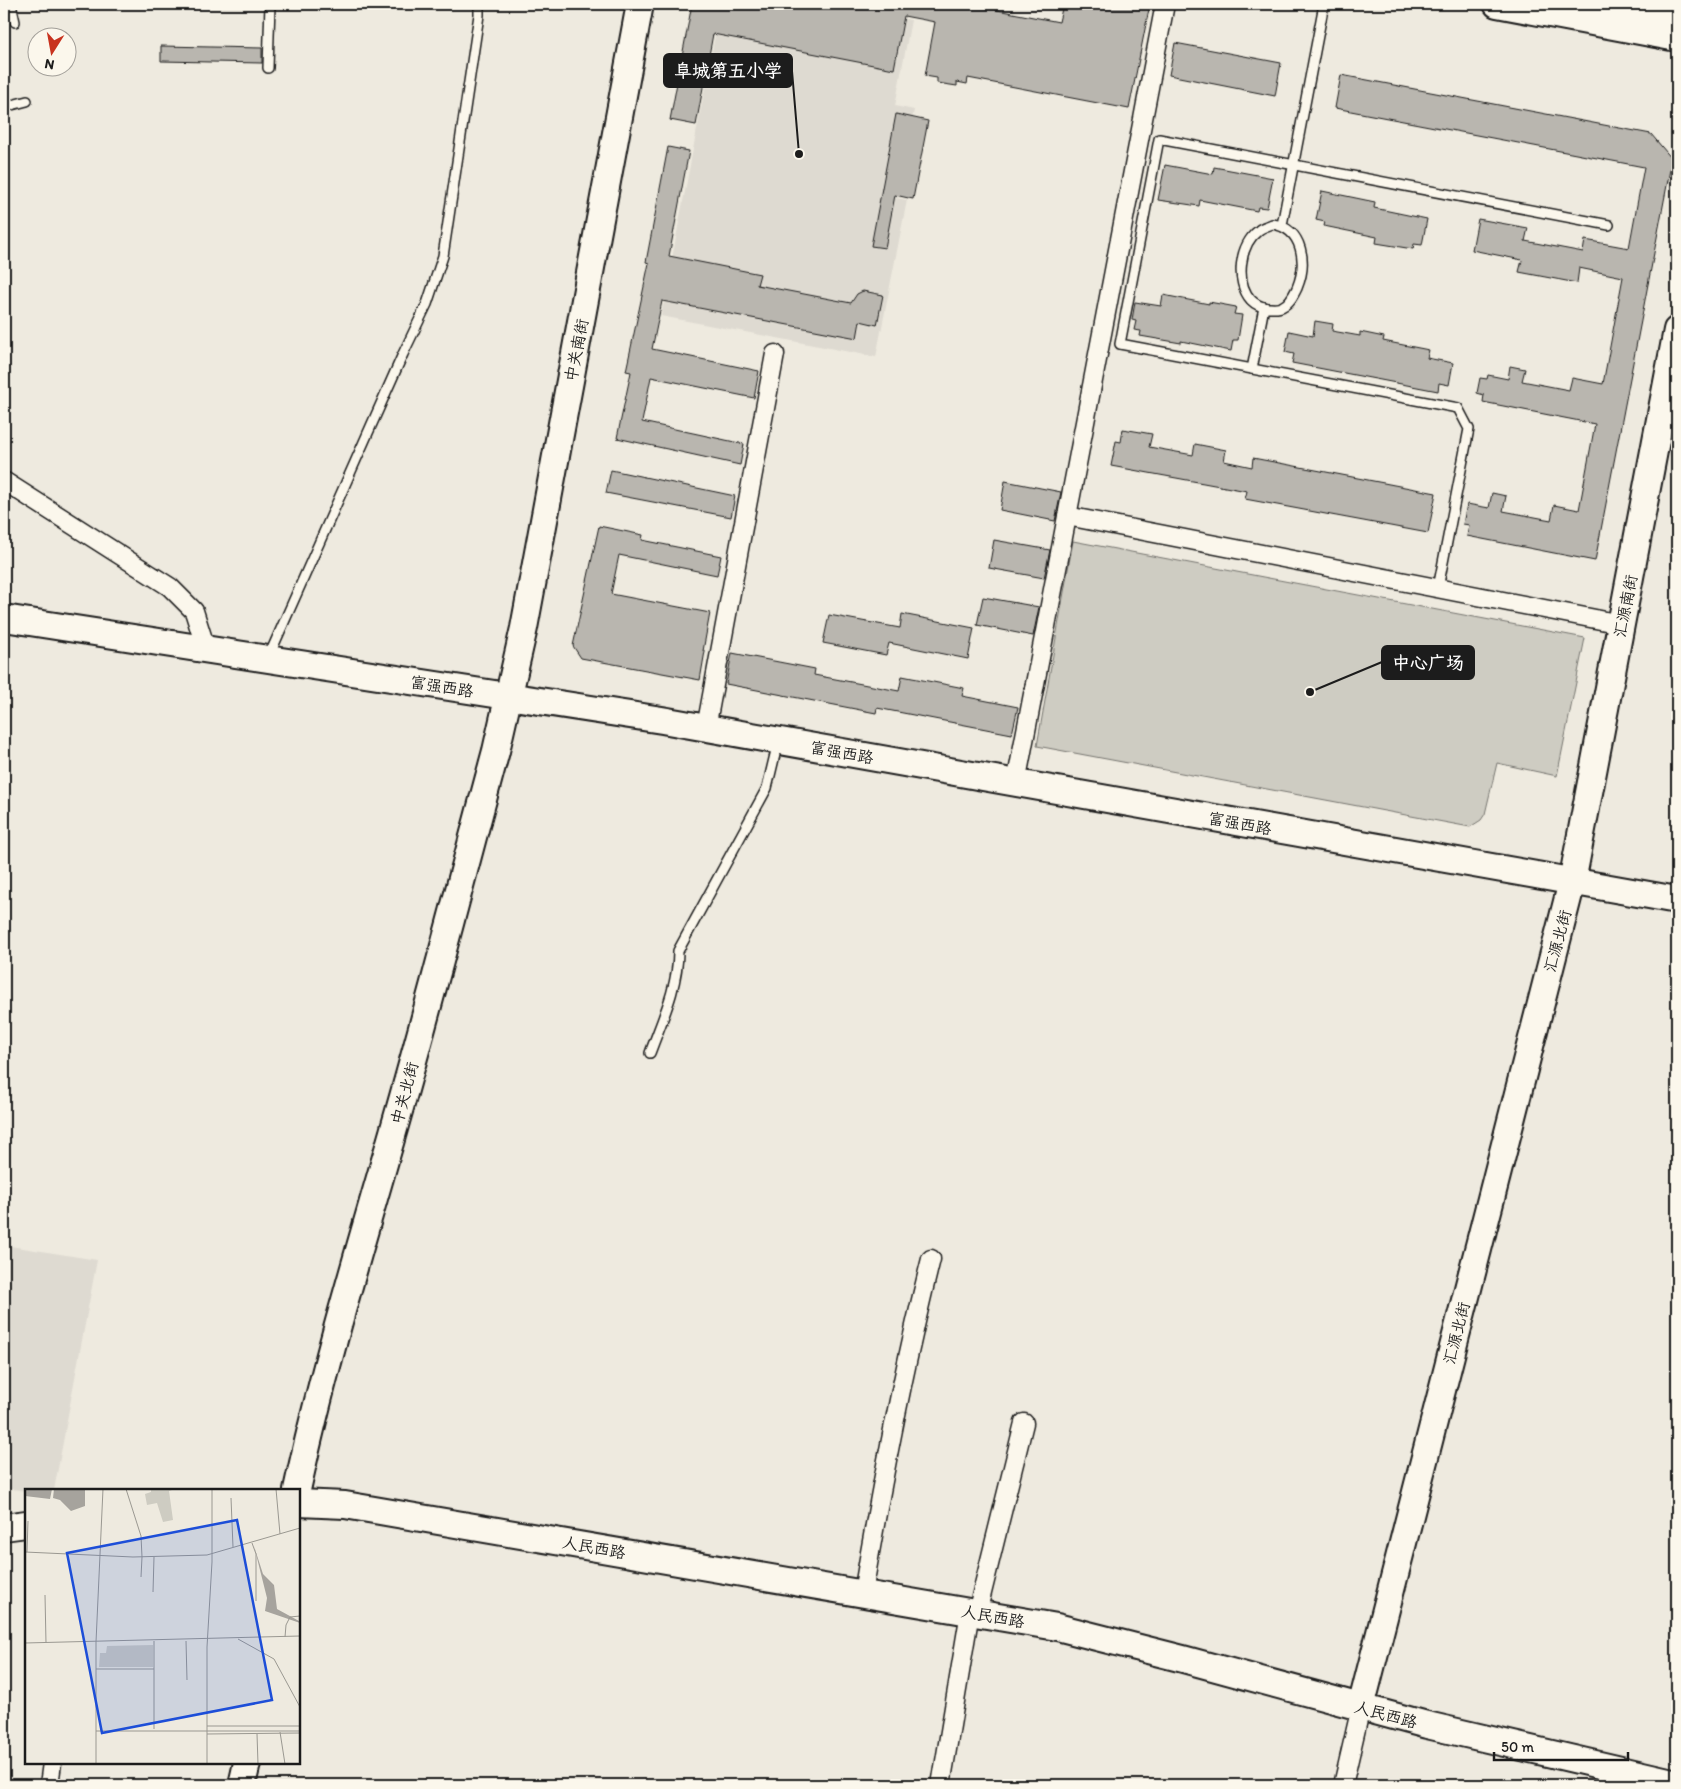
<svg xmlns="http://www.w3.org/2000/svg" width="1681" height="1789" viewBox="0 0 1681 1789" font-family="Itim,'LXGW WenKai TC',sans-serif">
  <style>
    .built { fill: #dedad1 }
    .green { fill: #ceccc2; stroke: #75746f }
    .building { fill: #b9b6af; stroke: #1c1c1c }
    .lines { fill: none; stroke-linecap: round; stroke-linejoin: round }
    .lane-casing { stroke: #1c1c1c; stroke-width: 12 }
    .street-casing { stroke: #1c1c1c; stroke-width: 21 }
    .secondary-casing { stroke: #1c1c1c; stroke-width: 30 }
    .lane { stroke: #fbf7ec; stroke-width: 9 }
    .street { stroke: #fbf7ec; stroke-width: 18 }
    .secondary { stroke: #fbf7ec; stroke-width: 26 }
    .labels { text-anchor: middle; stroke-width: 4; stroke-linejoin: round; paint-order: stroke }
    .street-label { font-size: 16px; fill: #1c1c1c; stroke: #fbf7ec }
    .inset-road { fill: none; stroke: #9a9891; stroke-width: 1 }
    .view { fill: #1d4ed8; fill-opacity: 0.15; stroke: #1d4ed8; stroke-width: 2.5 }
    .inset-edge { fill: none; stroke: #1c1c1c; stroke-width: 2.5 }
    .leader { fill: none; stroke: #1c1c1c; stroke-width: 2 }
    .callout-dot { fill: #1c1c1c; stroke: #fbf7ec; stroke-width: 2 }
    .callout { fill: #1c1c1c; stroke: #1c1c1c; stroke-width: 2 }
    .callout-label { font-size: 18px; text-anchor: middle; font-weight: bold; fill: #fff }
  </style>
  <rect width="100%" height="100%" fill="#eeeadf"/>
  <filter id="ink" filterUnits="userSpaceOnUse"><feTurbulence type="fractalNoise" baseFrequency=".02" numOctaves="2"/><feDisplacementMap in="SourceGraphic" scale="10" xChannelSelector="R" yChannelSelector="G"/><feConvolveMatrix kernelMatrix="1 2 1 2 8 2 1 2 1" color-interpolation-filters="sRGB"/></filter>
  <g filter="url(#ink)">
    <g class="built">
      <polygon points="721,4 825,4 911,20 895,106 914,110 897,198 907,200 876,357 661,316"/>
      <polygon points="4,1245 97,1260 54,1490 26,1491 4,1488"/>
    </g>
    <polygon class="green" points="1073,541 1585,638 1557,776 1497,763 1485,814 1481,820 1470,827 1037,746"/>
    <g class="building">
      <polygon points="692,4 966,4 1059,22 1063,4 1121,4 1149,9 1129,109 968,78 967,84 957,82 957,86 937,83 937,78 925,76 935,22 904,16 894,69 713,34 696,125 670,120"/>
      <polygon points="1175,43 1281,63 1275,96 1169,75"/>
      <polygon points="161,46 262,48 262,63 161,61"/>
      <polygon points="1341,75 1651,134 1672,159 1595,561 1467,536 1469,525 1463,524 1467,504 1489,508 1492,493 1506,496 1503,511 1551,520 1554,505 1579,510 1595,424 1483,402 1484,395 1477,393 1480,378 1487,379 1488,375 1508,379 1510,366 1525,369 1522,381 1569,390 1572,378 1603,384 1623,277 1579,268 1577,283 1519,272 1522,260 1472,250 1478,219 1528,228 1525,241 1583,252 1585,240 1629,248 1644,167 1335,108"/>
      <polygon points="896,114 928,121 913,199 895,195 885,248 871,246"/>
      <polygon points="668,147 689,151 669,256 760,274 757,285 851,303 857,294 863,291 883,295 877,325 860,321 857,338 662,301 652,349 759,371 754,398 651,377 642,422 744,444 740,465 617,438 631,372 626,371 649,263 646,262"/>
      <polygon points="1165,165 1213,174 1214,167 1273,178 1267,208 1258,207 1257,211 1200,200 1199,206 1158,200"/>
      <polygon points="1322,191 1375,202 1374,208 1427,219 1422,245 1414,244 1413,249 1376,243 1377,237 1324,226 1325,222 1316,220"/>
      <polygon points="1163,295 1209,304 1209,302 1236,307 1234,314 1242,315 1238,340 1233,340 1231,351 1181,341 1181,343 1140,336 1141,331 1134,330 1136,321 1132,320 1135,302 1161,306"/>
      <polygon points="1315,321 1333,324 1332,331 1360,336 1360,332 1384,337 1383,341 1429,350 1427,358 1453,363 1449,385 1439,383 1438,391 1292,363 1294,354 1285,352 1289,331 1313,336"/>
      <polygon points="1123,429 1152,434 1149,447 1193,455 1195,444 1226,450 1224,461 1252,467 1253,458 1436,493 1428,533 1245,499 1247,491 1111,466 1116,441 1121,442"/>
      <polygon points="611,470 735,496 731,517 606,493"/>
      <polygon points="1005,481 1061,492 1055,521 1000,510"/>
      <polygon points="599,526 643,535 642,540 721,556 717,575 619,555 611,594 710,613 703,651 705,651 700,680 581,658 573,646"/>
      <polygon points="994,540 1050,550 1044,578 989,568"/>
      <polygon points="983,597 1039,607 1033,636 977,625"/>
      <polygon points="902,614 974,628 968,659 889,643 886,655 823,643 829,615 900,628"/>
      <polygon points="732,653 815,669 814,675 899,691 902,676 964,688 962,696 1018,707 1012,734 877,708 876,713 726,684"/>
    </g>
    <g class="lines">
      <g class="lane-casing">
        <g id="lane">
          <polyline points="11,4 15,22"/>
          <polyline points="268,68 270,4"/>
          <polyline points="4,107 27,101"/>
          <path d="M1272,224C1304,228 1307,264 1297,288C1294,294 1290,303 1283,306C1280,309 1272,308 1268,308C1261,307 1256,305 1251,300C1235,282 1239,245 1259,230C1262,227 1268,226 1272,224Z"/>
          <polyline points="1282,225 1324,4"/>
          <polyline points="1252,369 1264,307"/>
          <polyline points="1438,588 1469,429 1458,408 1120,344 1159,139 1609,225"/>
          <polyline points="269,656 403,354 427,304 443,256 479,15 479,4"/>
          <path d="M650,1053C662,1020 678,987 678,951L767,788L778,742"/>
        </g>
      </g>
      <g class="street-casing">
        <g id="street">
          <polyline points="4,481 170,587 194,611 206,649"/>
          <polyline points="1067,516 1621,624"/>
          <polyline points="706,728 775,354"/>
          <polyline points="1016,783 1165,4"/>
          <path d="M863,1593C882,1481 903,1370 931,1259"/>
          <polyline points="977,1613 1024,1423"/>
          <polyline points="49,1785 52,1763"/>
          <polyline points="941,1785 970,1612"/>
          <polyline points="1343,1785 1361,1707"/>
        </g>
      </g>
      <g class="secondary-casing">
        <g id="secondary">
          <polyline points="1497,4 1677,38"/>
          <polyline points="1601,4 1677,18"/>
          <polyline points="4,618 662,720 1677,900"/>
          <path d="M297,1490C325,1360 365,1232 401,1104C434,987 464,869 496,751L524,628L640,4"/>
          <polyline points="299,1503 345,1505 1057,1627 1183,1659 1427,1725 1677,1783"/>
          <polyline points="4,1527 26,1524"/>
          <polyline points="1361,1707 1572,882 1677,330"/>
          <polyline points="242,1785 247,1763"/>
        </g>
      </g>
      <use href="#lane" class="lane"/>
      <use href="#street" class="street"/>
      <use href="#secondary" class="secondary"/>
    </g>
  </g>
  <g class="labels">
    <g class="street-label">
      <text transform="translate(576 350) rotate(-79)" y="6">中关南街</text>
      <text transform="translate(1625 606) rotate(-79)" y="6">汇源南街</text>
      <text transform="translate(442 686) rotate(9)" y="6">富强西路</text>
      <text transform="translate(842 752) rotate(10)" y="6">富强西路</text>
      <text transform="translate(1240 823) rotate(10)" y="6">富强西路</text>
      <text transform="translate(1557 941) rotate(-75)" y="6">汇源北街</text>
      <text transform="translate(404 1093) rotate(-75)" y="6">中关北街</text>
      <text transform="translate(1456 1333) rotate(-76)" y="6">汇源北街</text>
      <text transform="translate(594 1547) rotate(10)" y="6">人民西路</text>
      <text transform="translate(993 1616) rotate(10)" y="6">人民西路</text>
      <text transform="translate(1386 1714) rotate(15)" y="6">人民西路</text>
    </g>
  </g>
  <g transform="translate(25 1489)">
    <rect width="275" height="275" fill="#eeeadf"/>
    <path d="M126,0H150L144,2L148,31L138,33L132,14L122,16L120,5L126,3ZM128,156V178H74L75,164H81L82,157Z" fill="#ceccc2"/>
    <path d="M0,0H27L25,10L0,7ZM29,0H60V17L46,22L35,11L28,9ZM229,57L238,85L249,96L252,120L274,132L275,134L240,122L242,109Z" fill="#a6a39d"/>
    <path class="inset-road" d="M101,0L116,47L117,68M251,0L255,45M206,9L208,58M227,54L231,65V112M0,63L108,68L182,66L275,39M2,63L3,32M116,88L117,68M128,103L129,68M20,106L21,154M260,148L261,136L265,128L275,127M213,150L249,170L275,218M129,152V240M161,152L162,191M0,154L275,147M71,180H129M182,237H275M71,242H275M255,243L260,275M182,245L275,244M232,245L233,275M71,275V153L78,0M182,275V158L187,73V0"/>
    <path class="view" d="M212,31L247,211L77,244L42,64Z"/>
    <rect width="275" height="275" class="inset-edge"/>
  </g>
  <path class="leader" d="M799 154L792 71M1310 692L1382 662"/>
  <g class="callout-dot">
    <circle cx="799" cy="154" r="5"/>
    <circle cx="1310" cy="692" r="5"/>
  </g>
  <g class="callout">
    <rect x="664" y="54" width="128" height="33" rx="5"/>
    <rect x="1382" y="646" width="92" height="33" rx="5"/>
  </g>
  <g class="callout-label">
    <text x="728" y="77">阜城第五小学</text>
    <text x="1428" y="669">中心广场</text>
  </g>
  <rect width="1681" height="1789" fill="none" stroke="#fbf7ec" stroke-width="20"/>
  <rect x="10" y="10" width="1661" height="1769" fill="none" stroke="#1c1c1c" stroke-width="2" filter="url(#ink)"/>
  <g transform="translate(52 52) rotate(191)"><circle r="24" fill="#fbf7ec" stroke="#a29f99"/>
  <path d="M0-4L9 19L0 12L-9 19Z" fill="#c8321e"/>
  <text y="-8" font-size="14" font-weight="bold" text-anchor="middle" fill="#1c1c1c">N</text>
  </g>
  <path d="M1494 1752v8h134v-8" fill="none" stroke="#1c1c1c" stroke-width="2.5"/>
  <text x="1501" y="1752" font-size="15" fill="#1c1c1c" stroke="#fbf7ec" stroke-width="4" paint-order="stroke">50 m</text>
</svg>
